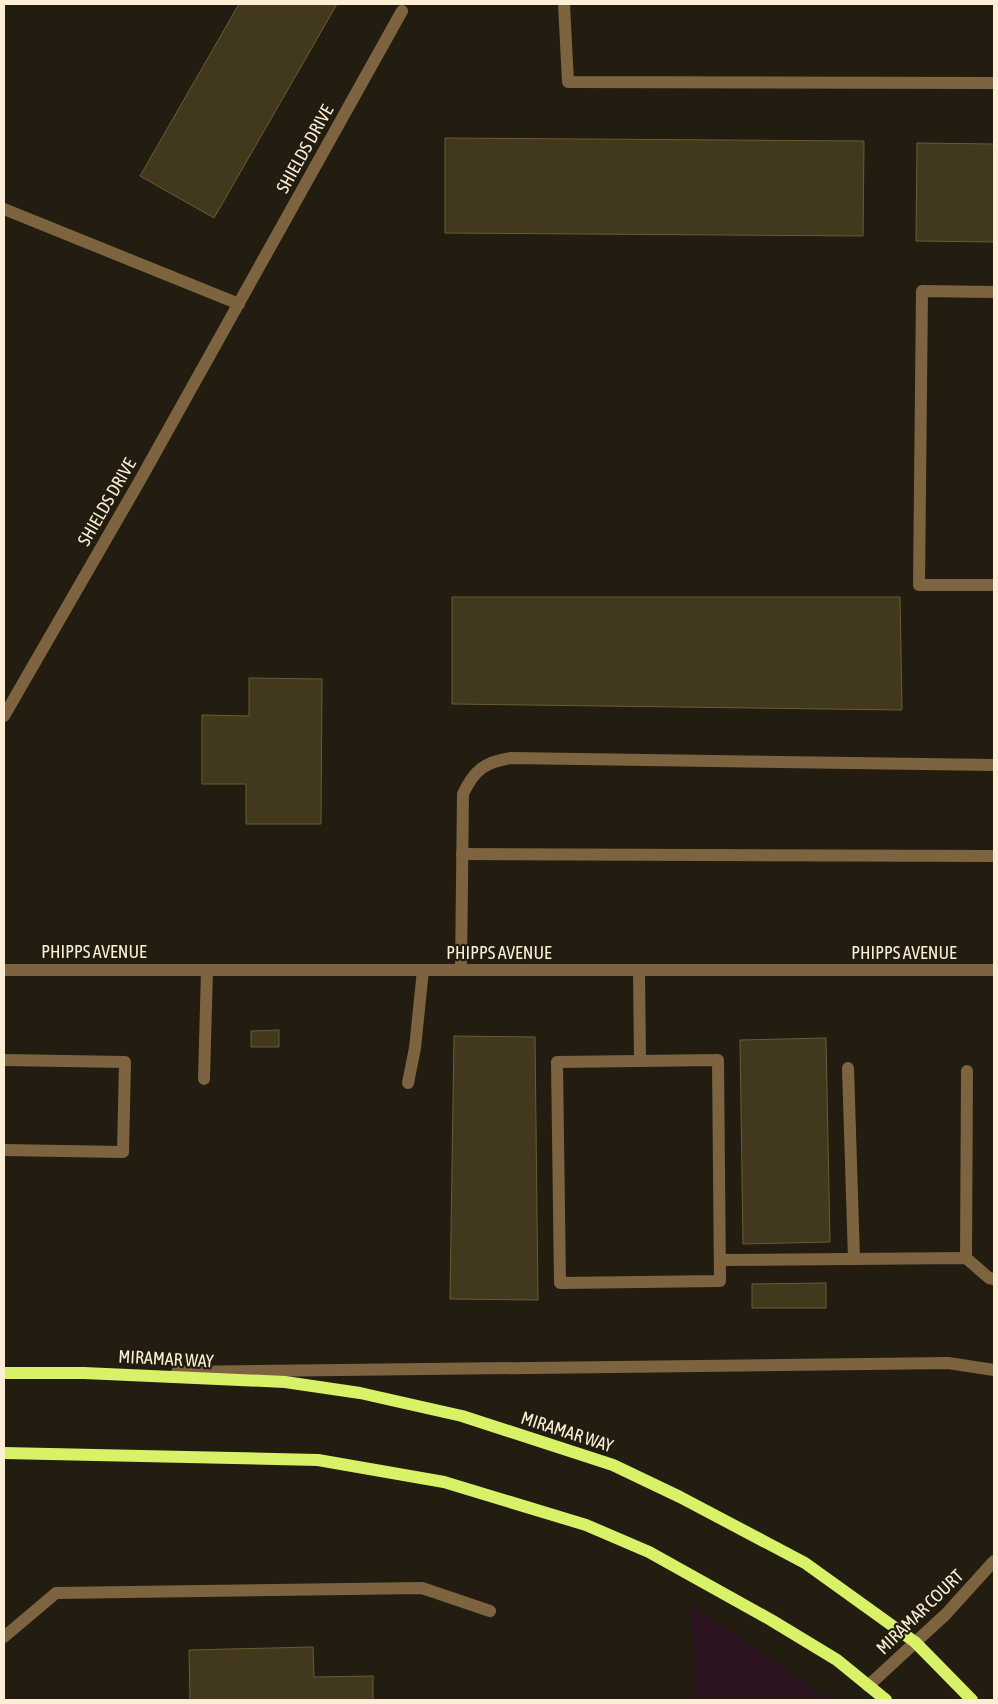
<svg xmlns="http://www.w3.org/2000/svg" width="998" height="1704" viewBox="0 0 998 1704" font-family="'Asap Condensed',sans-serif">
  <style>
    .green { fill: #2b141f }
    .building { fill: #41381e; stroke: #6b5c32 }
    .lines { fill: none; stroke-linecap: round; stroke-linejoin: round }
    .minor { stroke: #7d633f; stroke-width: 12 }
    .major { stroke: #d9f166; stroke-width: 12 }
    .labels { text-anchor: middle; stroke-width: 4.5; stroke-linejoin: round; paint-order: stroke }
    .street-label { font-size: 18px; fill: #fbeed5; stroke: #221d10 }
  </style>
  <rect width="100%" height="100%" fill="#221d10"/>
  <polygon class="green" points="691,1604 827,1698 830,1700 695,1700"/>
  <g class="building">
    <polygon points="239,4 337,4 214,218 140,176"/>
    <polygon points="445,138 864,141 863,236 445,233"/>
    <polygon points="917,143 994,144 994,242 916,241"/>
    <polygon points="452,597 900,597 902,710 452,704"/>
    <polygon points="249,678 322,679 321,824 246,824 246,784 202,784 202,715 249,716"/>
    <polygon points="279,1030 279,1047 251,1047 251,1031"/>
    <polygon points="454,1036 535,1037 538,1300 450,1299"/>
    <polygon points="826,1038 830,1242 743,1244 740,1040"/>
    <polygon points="826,1283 826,1308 752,1308 752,1284"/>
    <polygon points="313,1647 314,1677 373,1676 373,1700 190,1700 189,1650"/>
  </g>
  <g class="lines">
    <g class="minor">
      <polyline points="564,4 568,82 994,83"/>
      <polyline points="4,209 239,304"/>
      <polyline points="994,292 922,291 919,585 994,585"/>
      <polyline points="4,716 139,482 402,11"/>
      <polyline points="462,854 994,856"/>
      <polyline points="4,970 994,970"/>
      <path d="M461,970L463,794C474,770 485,762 511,758L994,765"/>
      <polyline points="639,970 640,1061"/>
      <polyline points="4,1060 125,1062 123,1152 4,1150"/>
      <polygon points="718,1060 720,1281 560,1283 557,1062"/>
      <polyline points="848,1068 854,1259"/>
      <polyline points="204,1079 207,970"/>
      <polyline points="408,1083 415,1048 423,970"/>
      <polyline points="966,1258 967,1071"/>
      <polyline points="720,1260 966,1258 989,1278 994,1279"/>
      <polyline points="177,1372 948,1363 994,1370"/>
      <polyline points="4,1637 56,1593 422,1588 490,1611"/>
      <polyline points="868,1686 946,1614 994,1561"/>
    </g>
    <g class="major">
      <polyline points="4,1373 84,1373 285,1382 360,1393 462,1416 613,1465 680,1497 805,1563 915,1642 972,1700"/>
      <polyline points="4,1453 318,1460 444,1482 586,1525 649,1552 771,1620 837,1660 886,1700"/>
    </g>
  </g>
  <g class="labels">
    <g class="street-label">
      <text transform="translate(305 149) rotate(-61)" y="6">SHIELDS DRIVE</text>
      <text transform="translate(107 502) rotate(-60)" y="6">SHIELDS DRIVE</text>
      <text x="94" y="958">PHIPPS AVENUE</text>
      <text x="499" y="959">PHIPPS AVENUE</text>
      <text x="904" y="959">PHIPPS AVENUE</text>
      <text transform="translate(166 1359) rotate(3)" y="6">MIRAMAR WAY</text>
      <text transform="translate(567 1432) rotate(18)" y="6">MIRAMAR WAY</text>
      <text transform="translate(920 1612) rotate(-44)" y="6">MIRAMAR COURT</text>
    </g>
  </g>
  <rect width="998" height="1704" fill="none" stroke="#fbeed5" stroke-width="10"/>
</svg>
